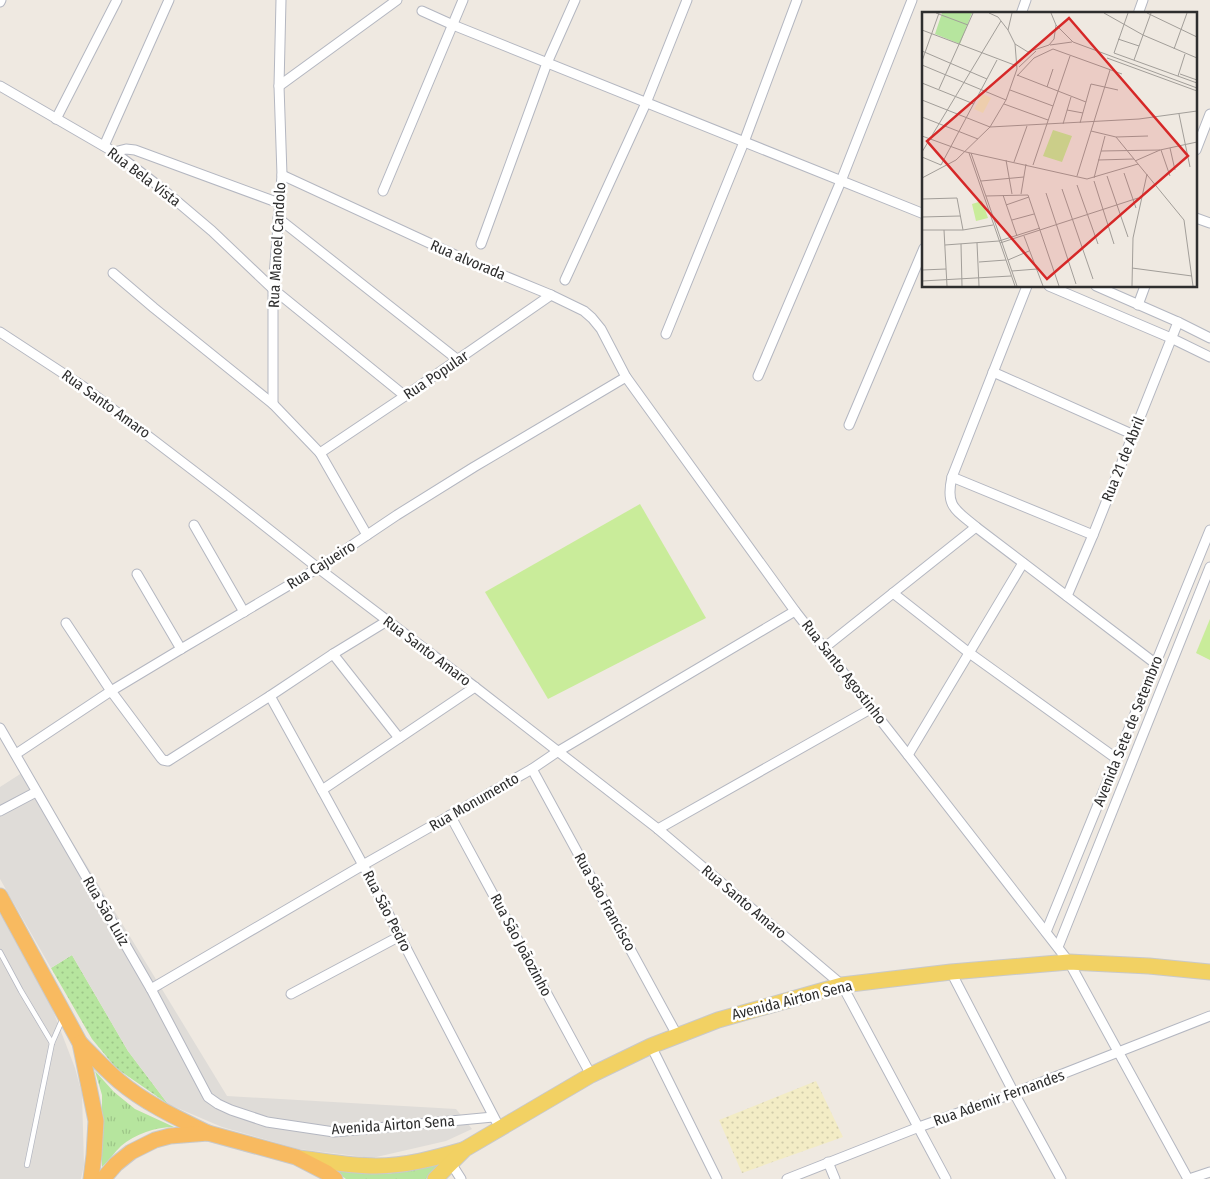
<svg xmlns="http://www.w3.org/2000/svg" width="1210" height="1179" viewBox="0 0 1210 1179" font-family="'Fira Sans Condensed',sans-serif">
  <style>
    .grass { fill: url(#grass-tufts) }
    .sand { fill: url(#sand-dots) }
    .park { fill: url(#park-dots) }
    .pitch { fill: #c9ec9a }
    .plaza { fill: #dfdcd8 }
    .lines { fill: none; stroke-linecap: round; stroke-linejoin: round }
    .service-casing { stroke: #b4b7c1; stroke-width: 6 }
    .minor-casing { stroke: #b4b7c1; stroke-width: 11 }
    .primary-casing { stroke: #c9c9c9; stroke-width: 17 }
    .trunk-casing { stroke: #c9c9c9; stroke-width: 17 }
    .service { stroke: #fff; stroke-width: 4.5 }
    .minor { stroke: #fff; stroke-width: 9 }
    .primary { stroke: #f2d163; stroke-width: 15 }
    .trunk { stroke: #f8ba60; stroke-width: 15 }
    .labels { text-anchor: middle; stroke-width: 5; stroke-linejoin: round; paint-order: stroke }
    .street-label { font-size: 15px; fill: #2e2e2e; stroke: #fff }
    .inset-road { fill: none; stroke: #a29e99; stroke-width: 1 }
    .view { fill: #d62828; fill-opacity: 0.15; stroke: #d62828; stroke-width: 2.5 }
    .inset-edge { fill: none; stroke: #2e2e2e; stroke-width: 2.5 }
  </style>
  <defs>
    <pattern id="grass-tufts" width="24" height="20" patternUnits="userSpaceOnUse" patternTransform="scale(1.25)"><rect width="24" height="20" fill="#b6e59e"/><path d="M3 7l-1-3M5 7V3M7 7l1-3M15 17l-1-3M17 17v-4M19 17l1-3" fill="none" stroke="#9dc588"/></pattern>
    <pattern id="sand-dots" width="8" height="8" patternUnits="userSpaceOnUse" patternTransform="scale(1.25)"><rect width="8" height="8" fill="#f3ecc5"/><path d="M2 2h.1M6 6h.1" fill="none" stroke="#d1cbaa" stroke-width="1.8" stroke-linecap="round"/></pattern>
    <pattern id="park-dots" width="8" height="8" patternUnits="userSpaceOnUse" patternTransform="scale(1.25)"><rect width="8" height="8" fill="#b6e59e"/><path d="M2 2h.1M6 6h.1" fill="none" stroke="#9dc588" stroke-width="1.8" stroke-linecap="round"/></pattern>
  </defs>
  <rect width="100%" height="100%" fill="#efe9e1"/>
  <g class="grass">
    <path d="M95,1071L114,1092L135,1109L174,1127C156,1127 135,1134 121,1146C115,1152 109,1160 102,1167V1095Z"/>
    <polygon points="441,1164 426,1179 346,1179 327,1165 387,1174"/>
  </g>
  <polygon class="sand" points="816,1081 843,1137 742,1173 719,1120"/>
  <polygon class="park" points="72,955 128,1051 168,1104 116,1068 92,1039 51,968"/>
  <g class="pitch">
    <polygon points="640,504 706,618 548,699 485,592"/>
    <polygon points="1210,619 1210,660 1196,653"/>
  </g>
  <g class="plaza">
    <polygon points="28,769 227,1096 456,1109 472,1129 446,1141 372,1158 299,1149 222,1127 168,1104 128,1051 72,955 51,968 0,879 0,787"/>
    <polygon points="0,908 47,995 75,1068 82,1094 84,1165 81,1179 0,1179"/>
  </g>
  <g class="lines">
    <g class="service-casing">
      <g id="service">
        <polyline points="0,952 21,991 52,1043"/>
        <polyline points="27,1165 52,1043 63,1018"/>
      </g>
    </g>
    <g class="minor-casing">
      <g id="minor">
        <polyline points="0,2 1,0"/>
        <polyline points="422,11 453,25 924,214"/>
        <polyline points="1021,14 1026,0"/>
        <polyline points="1138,14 1143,0"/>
        <polyline points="0,86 114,152 160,187 212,231 273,289 405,396"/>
        <polyline points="279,86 397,0"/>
        <polyline points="56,119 117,0"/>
        <polyline points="104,146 169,0"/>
        <polyline points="1196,150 1210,114"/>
        <polyline points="114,152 126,149 135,150 279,203"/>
        <polyline points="282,175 466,260 551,295 584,311 592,318 601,329 626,377 795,611 908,755 1069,962 1188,1179"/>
        <polyline points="383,191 463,0"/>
        <polyline points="278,218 458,360"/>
        <polyline points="1196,218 1210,223"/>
        <polyline points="481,244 547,63 575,0"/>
        <polyline points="113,273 154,308 273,404 320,453 367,535"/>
        <polyline points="565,280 646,103 687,0"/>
        <path d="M1027,286L952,477C945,507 956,510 976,527L1156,664"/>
        <polyline points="1049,286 1171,338 1210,357"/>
        <polyline points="1096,286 1178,322 1210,338"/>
        <polyline points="1138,305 1145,286"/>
        <polyline points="0,332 84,387 228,497 318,568 475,687 658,829 842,985 946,1179"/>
        <polyline points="666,334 744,142 797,0"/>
        <polyline points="993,372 1134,435"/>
        <polyline points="758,376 841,181 912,0"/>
        <polyline points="273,404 273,289 282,175 279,86 281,0"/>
        <polyline points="849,425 924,248"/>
        <polyline points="320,453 405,396 551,295"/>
        <polyline points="952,477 1093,535"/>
        <polyline points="194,525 244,612"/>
        <polyline points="137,574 181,649"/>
        <polyline points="893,593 968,652 1117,759"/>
        <polyline points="1067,596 1093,535 1178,322"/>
        <polyline points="66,623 111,691 161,758 163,760 168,761 270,696 333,654 387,621"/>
        <polyline points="824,648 976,527"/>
        <polyline points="333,654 399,738"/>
        <polyline points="270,696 322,790 363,865 496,1121"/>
        <polyline points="0,728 151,989 208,1097 218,1104 231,1110 267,1122 334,1132 493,1117"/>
        <polyline points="16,754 111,691 181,649 318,568 397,515 474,467 626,377"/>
        <polyline points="908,755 1023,563"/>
        <polyline points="532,769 677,1035"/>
        <polyline points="322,790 475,687"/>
        <polyline points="0,811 36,792"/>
        <polyline points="450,815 591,1075"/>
        <polyline points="658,829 872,708"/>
        <polyline points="1046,932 1210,530"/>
        <polyline points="1058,947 1210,567"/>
        <polyline points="951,972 1014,1093 1061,1179"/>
        <polyline points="151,989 363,865 532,769 557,752 795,611"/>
        <polyline points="291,994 400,936"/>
        <polyline points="651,1046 717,1179"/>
        <polyline points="449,1160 461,1179"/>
        <polyline points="828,1162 835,1179"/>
        <polyline points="787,1179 919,1127 1014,1093 1210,1016"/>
        <polyline points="1189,1179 1210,1172"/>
      </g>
    </g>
    <g class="primary-casing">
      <g id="primary">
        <path d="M299,1158C324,1161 350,1166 376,1166C406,1166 435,1158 463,1150"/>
        <polyline points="435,1179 465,1149 591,1075 651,1046 718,1020 842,985 951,972 1069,962 1149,966 1210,972"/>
      </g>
    </g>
    <g class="trunk-casing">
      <g id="trunk">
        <polyline points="0,896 80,1043 96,1121 94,1155 91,1179"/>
        <path d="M80,1043C93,1056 105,1069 119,1081C145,1103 177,1118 208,1133"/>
        <polyline points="103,1179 116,1164 131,1152 155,1140 170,1136 208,1133 296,1157 327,1173 335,1179"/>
      </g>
    </g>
    <use href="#service" class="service"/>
    <use href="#minor" class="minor"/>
    <use href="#primary" class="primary"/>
    <use href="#trunk" class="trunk"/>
  </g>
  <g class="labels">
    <g class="street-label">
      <text transform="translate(144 177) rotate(37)" y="5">Rua Bela Vista</text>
      <text transform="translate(277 245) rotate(-87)" y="5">Rua Manoel Candolo</text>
      <text transform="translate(468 260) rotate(23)" y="5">Rua alvorada</text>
      <text transform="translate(436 375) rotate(-34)" y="5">Rua Popular</text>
      <text transform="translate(106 404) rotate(36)" y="5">Rua Santo Amaro</text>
      <text transform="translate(1123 459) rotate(-68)" y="5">Rua 21 de Abril</text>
      <text transform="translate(321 565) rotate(-32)" y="5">Rua Cajueiro</text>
      <text transform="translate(427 651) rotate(37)" y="5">Rua Santo Amaro</text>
      <text transform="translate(844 672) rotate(52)" y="5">Rua Santo Agostinho</text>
      <text transform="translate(1128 731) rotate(-68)" y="5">Avenida Sete de Setembro</text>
      <text transform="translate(474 802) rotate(-30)" y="5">Rua Monumento</text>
      <text transform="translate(605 902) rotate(61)" y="5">Rua São Francisco</text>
      <text transform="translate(744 902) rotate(40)" y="5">Rua Santo Amaro</text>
      <text transform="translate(106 911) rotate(60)" y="5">Rua São Luiz</text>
      <text transform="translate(387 911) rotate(63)" y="5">Rua São Pedro</text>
      <text transform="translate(521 945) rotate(62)" y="5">Rua São Joãozinho</text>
      <text transform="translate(792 1000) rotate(-14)" y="5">Avenida Airton Sena</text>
      <text transform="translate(999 1098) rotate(-20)" y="5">Rua Ademir Fernandes</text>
      <text transform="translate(393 1125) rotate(-4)" y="5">Avenida Airton Sena</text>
    </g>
  </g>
  <g transform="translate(922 12)">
    <rect width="275" height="275" fill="#efe9e1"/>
    <path d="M61,82L69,86L61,101L52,97Z" fill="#f3ecc5"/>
    <path d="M20,1H50L38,32L13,22Z" fill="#b6e59e"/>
    <path d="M131,118L150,124L140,150L121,144ZM60,189L66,206L54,209L50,192Z" fill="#c9ec9a"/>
    <path class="inset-road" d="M14,1L46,13M67,1L76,5L86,18M90,1L86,18L93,32L106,40L127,33L132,27L134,13L129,1M182,1L221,23L275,46M206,1L192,41L275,71M225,1L275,25M134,13L151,30L275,76M0,18L95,54M196,27L217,34M128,33L150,30M252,37L265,1M0,39L65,67M185,46L275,79M212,48L229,1M0,49L17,1M0,53L84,88M97,55L114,39M258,62L275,68M95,63L164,90M95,64L112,46L131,37L200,62M256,64L263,42M0,71L52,92M125,75L131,57M17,77L51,1M88,78L131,94M0,88L68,115L217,107L275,99M82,92L126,108M145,98L161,101M257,102L268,155M0,105L56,127M158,111L169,72L196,78M141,112L149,85M169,119L194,125L226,124M0,124L44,140L165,167L216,152M194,125L262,208L271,274M248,136L253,158M239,138L248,164M179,139L238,138L275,130M0,140L79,9M47,141L93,274M49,141L95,274M0,145L19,153M84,148L90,182M176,148L212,147M213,149L238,138M92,150L105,114M19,153L75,48M111,153L148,44M202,161L214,196M155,164L188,58M185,164L206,225M0,166L34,148L68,115L84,88L95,57L93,32M172,166L183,124M59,169L102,165M172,169L192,232M155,173L176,232M140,177L171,267M124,181L154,272M99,182L104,152M81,183L95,224M64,184L106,183L137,274M0,187L35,186L41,218M84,193L107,185M0,205L38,204M90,208L112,202M0,218H41L71,213M22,218L25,274M102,224L121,274M55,231L57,274M78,231L216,186M39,232L40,274M23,233L77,229L118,216M86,248L107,239M57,250L84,248M210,256L270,264M0,258L24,257M90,259L115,257M0,269L89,264M210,274L211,226L225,162"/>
    <path class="view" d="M147,6L266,144L125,267L5,129Z"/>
    <rect width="275" height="275" class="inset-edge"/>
  </g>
</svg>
